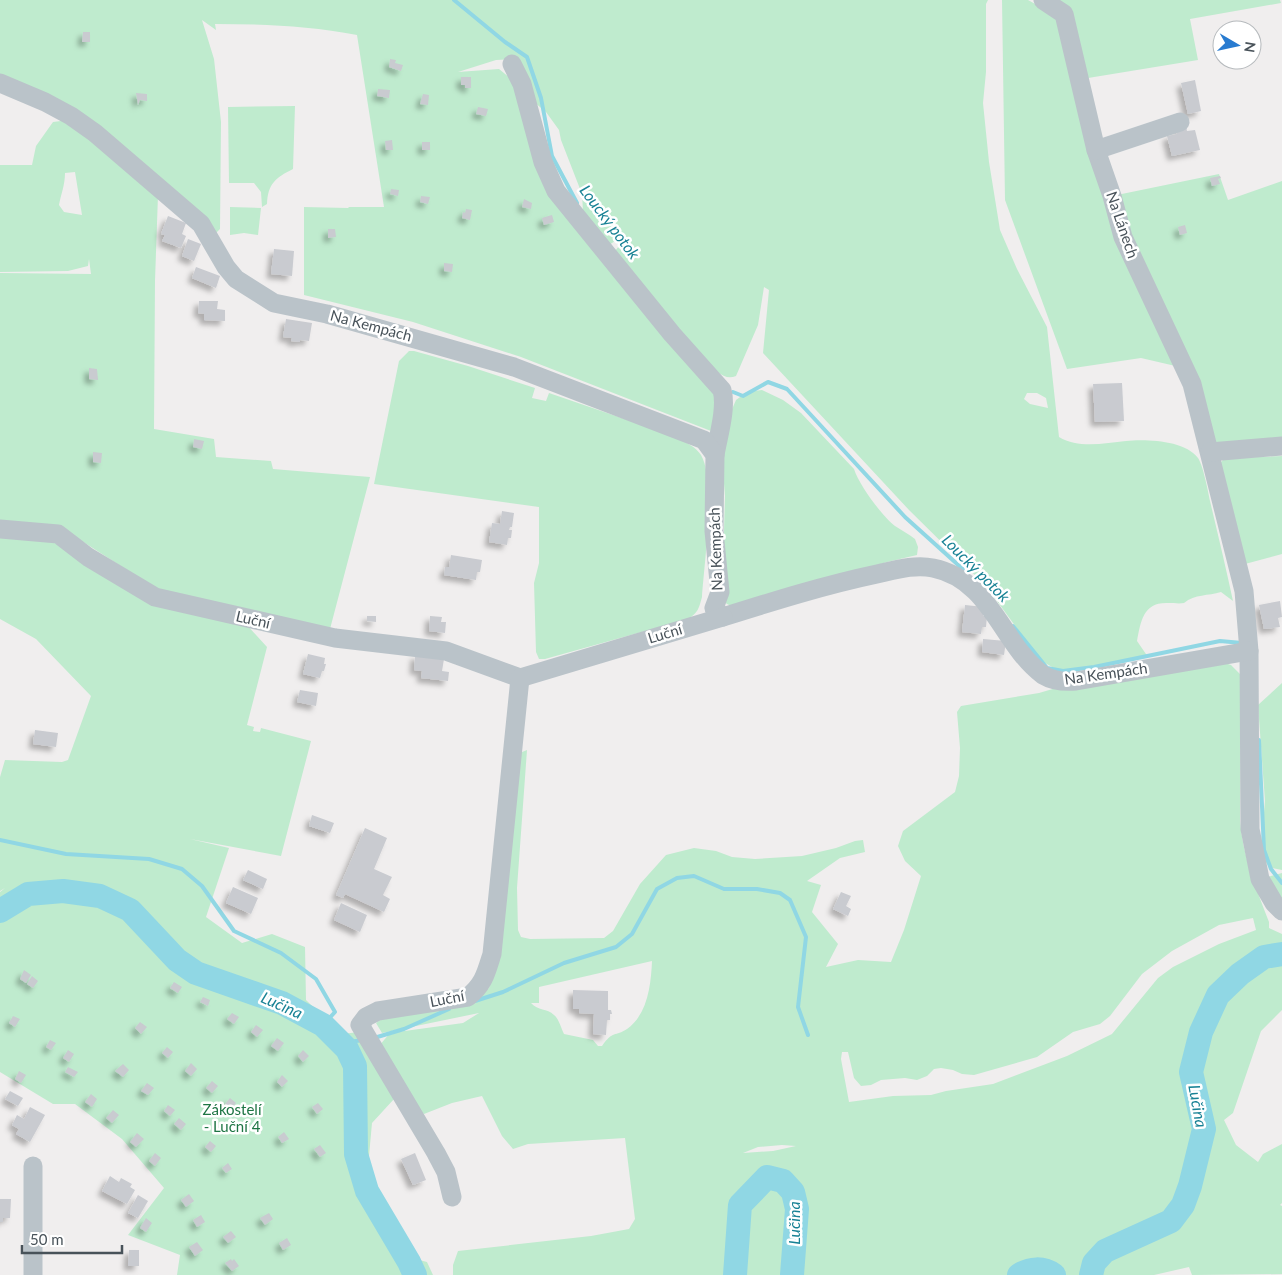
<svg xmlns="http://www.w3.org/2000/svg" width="1282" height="1275" viewBox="0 0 1282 1275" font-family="Lato,sans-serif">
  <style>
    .green { fill: #bfebce; fill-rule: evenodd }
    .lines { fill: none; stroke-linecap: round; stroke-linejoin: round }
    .stream { stroke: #90d7e4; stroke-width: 4 }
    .river { stroke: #90d7e4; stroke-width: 24 }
    .building { fill: #c9cbd0; filter: url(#shadow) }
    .minor { stroke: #bac3c9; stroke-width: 19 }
    .labels { text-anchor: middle; stroke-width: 5; stroke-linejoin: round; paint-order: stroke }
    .street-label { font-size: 15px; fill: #485259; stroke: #fff }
    .park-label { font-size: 15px; fill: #1e7544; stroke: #fff }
    .water-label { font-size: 16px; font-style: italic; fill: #188295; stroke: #fff }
  </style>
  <defs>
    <filter id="shadow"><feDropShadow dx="-4.5" dy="4.5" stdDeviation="2.5" flood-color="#0004"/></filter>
  </defs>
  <rect width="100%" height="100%" fill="#f0eeee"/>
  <g class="green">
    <path d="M0,0H988L986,4V72L983,103L989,162L1000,230L1017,269L1047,327L1059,437C1079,449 1105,443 1126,441C1145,439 1185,440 1198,458C1203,465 1208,491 1210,501C1218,535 1226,568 1233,601L1221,592C1208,596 1195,594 1184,603C1179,604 1174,603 1168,603C1143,602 1141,621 1137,641L1148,657L1070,671H1059L1040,660L986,586L909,510L763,353L769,290L764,287L758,325L736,376C724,381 716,370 707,363L615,251L619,246L615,241L609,245L583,211L582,194L561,140L559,130L546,112L534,102L515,59L496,60L458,72L499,69L516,83L545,180L722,397L711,431L521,357L413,322L304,295V207L348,208L349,207H384L357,35C310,26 263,24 215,24L216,30L202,20L214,59L221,122L220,229L216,233L158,195L155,281L154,429L214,439L216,457L271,461L273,469L370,477L330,629L155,588L74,536L155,597L245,623L267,647L247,725L254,727L253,731L260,732L261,728L311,741L281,856L190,839L229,848L206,917L242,943L272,934L305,947L306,1000L341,1034L360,1032L379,1046L390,1033L463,1023L479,1013L382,1033L376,1023L386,1016L473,999L489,988L493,967L515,755L527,750L517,888L518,930L521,937L530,939L604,938L613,931L640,884L666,855L694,848L716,851L732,857L755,859L802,856L836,848L855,841L863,840L865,852L840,858L807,881L821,885L812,912L838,944L826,967L858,960L891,962L904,930L921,876L905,861L898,846L903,831L955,792L959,776L960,748L957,712L961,706L1039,693L1056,688L1222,662L1231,665L1241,675L1240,821C1243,857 1256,888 1269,922V928L1282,934V1010L1261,1031L1233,1113L1224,1120L1236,1145L1258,1162L1263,1154L1282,1144V1203L1280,1205L1282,1206V1274L1192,1275L1189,1267L1154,1275H453V1265L458,1251L591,1236L629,1229L635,1219L625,1138L528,1144L513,1149L502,1136L482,1096L452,1103L424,1114L416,1108L394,1099L372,1123L367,1178L400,1255L427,1262L433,1275H177L180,1255L128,1235L164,1188L122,1139L75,1104H53L0,1072V892L5,888L0,891V777L5,760L62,762L68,760L91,696L36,639L0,619V273L91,274L89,259L88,266L68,271L0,272V165H32L36,146L53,122L61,121L0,74ZM75,172L82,215L64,212L59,205C61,194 65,185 65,173ZM1027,393H1037L1046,398L1048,408L1030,404L1024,399ZM1253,918L1256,930L1219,944L1173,967L1158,978L1112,1034L1067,1056L993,1084L946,1091L931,1095L893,1096L849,1102L841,1059L842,1052H848L854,1078L861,1086L871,1085L881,1080L905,1078L917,1080L927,1076L934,1069L941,1068L953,1070L962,1074L974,1075L1037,1057L1073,1032L1100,1024L1110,1016L1142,974L1172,951L1219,925ZM652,961C651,984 648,1014 627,1029C615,1037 613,1030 602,1046H598L593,1040L564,1034C561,1028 559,1019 554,1015C547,1008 538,1011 531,1003H539V987ZM782,1145L796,1146L773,1151L743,1153L758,1147Z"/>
    <polygon points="1002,0 1028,0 1066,21 1050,0 1280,0 1281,3 1190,19 1198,60 1082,79 1112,196 1219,174 1228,200 1282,181 1282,446 1210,452 1184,368 1141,358 1067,369 1005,200"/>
    <path d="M295,106L293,169C275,178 268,184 267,204L262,207L261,192L254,183H229L228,107Z"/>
    <polygon points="230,207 261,208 258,235 244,233 230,235"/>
    <path d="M409,351H414L468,366L535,388L532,398L546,401L549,393L677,437C685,442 696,447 701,455C716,480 704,566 702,597C699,608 698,613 688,619L545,659H539L536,652L534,583L539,563V507L374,484L399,361Z"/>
    <path d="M762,390L783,400L801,413L854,469C859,485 882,516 895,526C901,530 909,534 915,539L918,547L917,555L887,562L738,607L729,605L722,601L725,496L722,459L730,414L736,400L747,392Z"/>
    <polygon points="1282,456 1282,554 1245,564 1219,464 1223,460 1230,458"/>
    <polygon points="1282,683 1282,870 1272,868 1266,863 1261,846 1265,801 1258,705"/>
    <polygon points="1282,873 1282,911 1260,879"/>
  </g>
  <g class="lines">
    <g class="stream">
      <polyline points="454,0 505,42 527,57 541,98 552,156 577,203"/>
      <polyline points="733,392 743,396 768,382 787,389 905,517 966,572"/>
      <polyline points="1013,626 1047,668 1063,671 1094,667 1220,641 1242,643"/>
      <polyline points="1259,740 1264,850 1271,869 1282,883"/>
      <polyline points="0,840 66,854 149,859 182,869 202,886 234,931 281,953 316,979 335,1012 323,1025"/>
      <polyline points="475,1001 503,992 564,963 616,947 632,934 657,889 677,878 694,876 724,889 757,889 780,893 790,900 806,937 798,1007 808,1035"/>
      <polyline points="374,1038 404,1029 449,1009"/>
      <polyline points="342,1043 363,1040"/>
    </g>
    <g class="river">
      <polyline points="0,911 28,894 63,891 100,896 130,910 177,960 196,973 282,1003 323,1025 347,1049 355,1066 356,1154 367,1191 409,1262 415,1275"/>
      <polyline points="735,1275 740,1205 767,1177 783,1181 793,1192 797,1209 792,1275"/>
      <path d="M1019,1275C1030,1268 1043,1267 1054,1275"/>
      <polyline points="1091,1275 1094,1263 1105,1251 1171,1221 1183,1205 1190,1186 1204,1129 1191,1072 1201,1032 1218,995 1240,974 1264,957 1282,954"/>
    </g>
  </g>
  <g class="building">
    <polygon points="83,32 90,32 90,42 82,42"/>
    <polygon points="390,59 396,60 395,63 403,65 401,71 389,67"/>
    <polygon points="461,77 471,77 471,88 465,88 465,85 461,85"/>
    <polygon points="1195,80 1201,111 1188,114 1181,83"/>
    <polygon points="378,89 390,90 389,98 377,96"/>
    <polygon points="136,93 147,94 147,101 140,100 138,105"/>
    <polygon points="423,94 429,95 428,105 420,104"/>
    <polygon points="478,107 488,109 486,116 476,114"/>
    <polygon points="1186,126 1187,131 1195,130 1200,150 1172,156 1167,136 1177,134 1176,129"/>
    <polygon points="392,140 393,150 386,150 385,141"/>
    <rect x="422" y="142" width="8" height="8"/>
    <polygon points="1220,176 1221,178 1218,179 1220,184 1212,186 1210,178"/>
    <polygon points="391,189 399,190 398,196 390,194"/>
    <polygon points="421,196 430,197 428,204 420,202"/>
    <polygon points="524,199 532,203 531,209 522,207"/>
    <polygon points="466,209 472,210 470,220 462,218 463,212 465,213"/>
    <polygon points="552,215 554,222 544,225 542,218"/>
    <polygon points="168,216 186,223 182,234 186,236 181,248 162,241 165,235 161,234"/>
    <polygon points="1185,225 1187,233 1180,235 1178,227"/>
    <polygon points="328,229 335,229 336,237 328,238"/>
    <polygon points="188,239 201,244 194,261 182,256"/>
    <polygon points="274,249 294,251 292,276 271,274"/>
    <polygon points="444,263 453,264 452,272 444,271"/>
    <polygon points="196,267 220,276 216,288 192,278"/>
    <polygon points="199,301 218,301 217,309 225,310 225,321 204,320 204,314 198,313"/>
    <polygon points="286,319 312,323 309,341 300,340 300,342 291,341 292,338 283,337"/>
    <polygon points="89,368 97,369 98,380 89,379"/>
    <polygon points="1122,383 1124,421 1095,422 1093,384"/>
    <polygon points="194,439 204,441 202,449 193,447"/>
    <polygon points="93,452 102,453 101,463 93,462"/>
    <polygon points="502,511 514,513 512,527 510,527 509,530 512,530 511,538 508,538 507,545 489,542 492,523 500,524"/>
    <polygon points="451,555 482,560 480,572 477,572 476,580 444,575 445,567 449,567"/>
    <polygon points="1280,601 1282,617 1278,618 1280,627 1264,629 1259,605"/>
    <polygon points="965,605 984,607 983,616 987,616 986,627 982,627 981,634 962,632"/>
    <polygon points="367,616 376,616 376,622 367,621"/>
    <polygon points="430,616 442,617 441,622 446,622 445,633 429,631"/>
    <polygon points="983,639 1006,641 1004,655 982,652"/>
    <polygon points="308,654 325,658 324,664 326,664 324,671 322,671 320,678 303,674"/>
    <polygon points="415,655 444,659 442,671 449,672 448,681 421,678 422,671 414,670"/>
    <polygon points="300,690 318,693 316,706 297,702"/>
    <polygon points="35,730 58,733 56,747 33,744"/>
    <polygon points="312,815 334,823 330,833 309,826"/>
    <polygon points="365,828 387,838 374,869 392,877 383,895 390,899 384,912 345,894 343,898 336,895"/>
    <polygon points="248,870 267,879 263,889 243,880"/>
    <polygon points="233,887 258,898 251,914 226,903"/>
    <polygon points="841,892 851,896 846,906 851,909 848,916 833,909"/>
    <polygon points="341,903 367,915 360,932 334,920"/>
    <polygon points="24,970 31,975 26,983 20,979"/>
    <polygon points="32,976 38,981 33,988 27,984"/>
    <polygon points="174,982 182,987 178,993 170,988"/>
    <polygon points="573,990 608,991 608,1010 611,1010 612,1014 610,1014 610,1020 607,1020 606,1035 593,1034 594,1014 579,1013 579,1009 573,1009"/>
    <polygon points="203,997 210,1000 208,1006 200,1002"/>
    <polygon points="232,1013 239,1017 234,1024 227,1019"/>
    <polygon points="13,1016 20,1019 15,1027 9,1023"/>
    <polygon points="140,1022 147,1027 141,1034 135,1028"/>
    <polygon points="256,1025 263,1030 257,1037 251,1032"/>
    <polygon points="277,1038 284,1043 278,1051 271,1046"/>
    <polygon points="50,1040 56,1043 51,1050 46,1047"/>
    <polygon points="167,1047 173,1052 168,1058 162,1053"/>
    <polygon points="68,1050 74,1054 69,1062 63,1058"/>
    <polygon points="303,1050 309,1056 303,1062 298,1056"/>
    <polygon points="191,1063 197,1069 191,1076 185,1071"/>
    <polygon points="123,1064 129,1070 123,1077 115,1071"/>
    <polygon points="68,1067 78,1072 74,1077 65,1072"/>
    <polygon points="19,1071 26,1075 21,1083 15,1079"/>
    <polygon points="282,1075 288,1081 282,1087 277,1082"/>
    <polygon points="212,1081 218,1086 212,1093 206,1088"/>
    <polygon points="147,1083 154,1088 148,1095 141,1091"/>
    <polygon points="10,1091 23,1098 18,1106 5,1099"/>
    <polygon points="91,1094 97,1099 92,1107 85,1102"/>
    <polygon points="230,1098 236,1103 231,1109 225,1104"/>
    <polygon points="318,1103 323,1109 317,1114 312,1107"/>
    <polygon points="168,1105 175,1110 170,1116 164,1111"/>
    <polygon points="30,1107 45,1115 30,1142 16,1134 19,1129 12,1125 17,1115 24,1119"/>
    <polygon points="113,1110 119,1115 112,1123 106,1118"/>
    <polygon points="179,1118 186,1124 181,1130 174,1124"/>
    <polygon points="284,1132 289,1139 282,1143 278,1137"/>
    <polygon points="137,1133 144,1139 136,1147 130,1142"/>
    <polygon points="210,1141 216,1146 211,1152 205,1147"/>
    <polygon points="320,1145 326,1153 320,1157 314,1149"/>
    <polygon points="155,1153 161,1158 155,1166 149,1161"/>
    <polygon points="415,1153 426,1180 413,1185 401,1159"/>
    <polygon points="228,1163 232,1169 226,1173 222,1168"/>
    <polygon points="110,1176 119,1182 121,1178 132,1184 130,1187 135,1190 127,1204 102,1191"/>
    <polygon points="189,1194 194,1201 186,1207 181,1200"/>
    <polygon points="138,1195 148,1201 138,1218 128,1213"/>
    <polygon points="0,1199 11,1199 10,1218 3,1218 3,1222 0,1222"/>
    <polygon points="269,1213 273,1219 265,1225 260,1218"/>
    <polygon points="201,1215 205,1222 197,1227 193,1220"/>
    <polygon points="146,1218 152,1223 146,1232 140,1228"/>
    <polygon points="231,1231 236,1237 228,1243 223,1237"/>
    <polygon points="287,1238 291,1245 283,1250 279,1243"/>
    <polygon points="197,1242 203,1250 195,1256 189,1247"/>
    <polygon points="129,1250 139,1250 139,1266 128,1266"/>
    <polygon points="231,1259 232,1261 234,1259 239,1266 232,1271 225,1263"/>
  </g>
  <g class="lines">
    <g class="minor">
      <polyline points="1043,0 1064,14 1096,150 1112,196 1123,237 1192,384 1244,591 1249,651 1250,829 1260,879 1274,903 1282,911"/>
      <path d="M512,64L522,84L543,162L556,191L672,334L722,390C727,408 718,437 715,455"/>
      <path d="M0,83L45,102L71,116L95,133L201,224L226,267L236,279L274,303L327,314L514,367L704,440L715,455L714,531L720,592L714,608L723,617C774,601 825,585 877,574C895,570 915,564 933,568C992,580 1002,645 1043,675C1053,681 1065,682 1076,681L1249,651"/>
      <polyline points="1096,150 1180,122"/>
      <polyline points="1210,452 1282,446"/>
      <polyline points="0,529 58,534 88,557 155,597 335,638 446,651 520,678 723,617"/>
      <path d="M452,1197L446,1172L436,1153L360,1025L366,1017L378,1011L468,997C484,984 486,973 492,954L520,678"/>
      <polyline points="33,1275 33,1166"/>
    </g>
  </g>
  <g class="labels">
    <g class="street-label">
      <text transform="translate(1122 225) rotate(71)" y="5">Na Lánech</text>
      <text transform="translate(371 326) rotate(15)" y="5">Na Kempách</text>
      <text transform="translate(716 549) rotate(-92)" y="5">Na Kempách</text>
      <text transform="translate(253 620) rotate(13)" y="5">Luční</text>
      <text transform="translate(665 634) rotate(-17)" y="5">Luční</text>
      <text transform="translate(1106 674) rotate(-8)" y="5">Na Kempách</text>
      <text transform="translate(447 999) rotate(-11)" y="5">Luční</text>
    </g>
    <g class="park-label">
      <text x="232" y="1115">Zákostelí<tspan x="232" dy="17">- Luční 4</tspan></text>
    </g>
    <g class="water-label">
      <text transform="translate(610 222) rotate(53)" y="6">Loucký potok</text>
      <text transform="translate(976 568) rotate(45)" y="6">Loucký potok</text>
      <text transform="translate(282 1005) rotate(24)" y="6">Lučina</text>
      <text transform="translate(1198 1106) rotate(80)" y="6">Lučina</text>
      <text transform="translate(794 1223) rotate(-90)" y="6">Lučina</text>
    </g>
  </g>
  <g transform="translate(1237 45) rotate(99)"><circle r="24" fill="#ffffff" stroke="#b6babd"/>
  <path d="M0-4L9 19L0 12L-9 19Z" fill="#287bd0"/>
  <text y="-8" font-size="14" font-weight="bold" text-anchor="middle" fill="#485259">N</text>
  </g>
  <path d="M22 1245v8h100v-8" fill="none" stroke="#485259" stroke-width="2.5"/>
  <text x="30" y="1245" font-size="15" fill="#485259" stroke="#ffffff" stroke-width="4" paint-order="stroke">50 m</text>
</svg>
